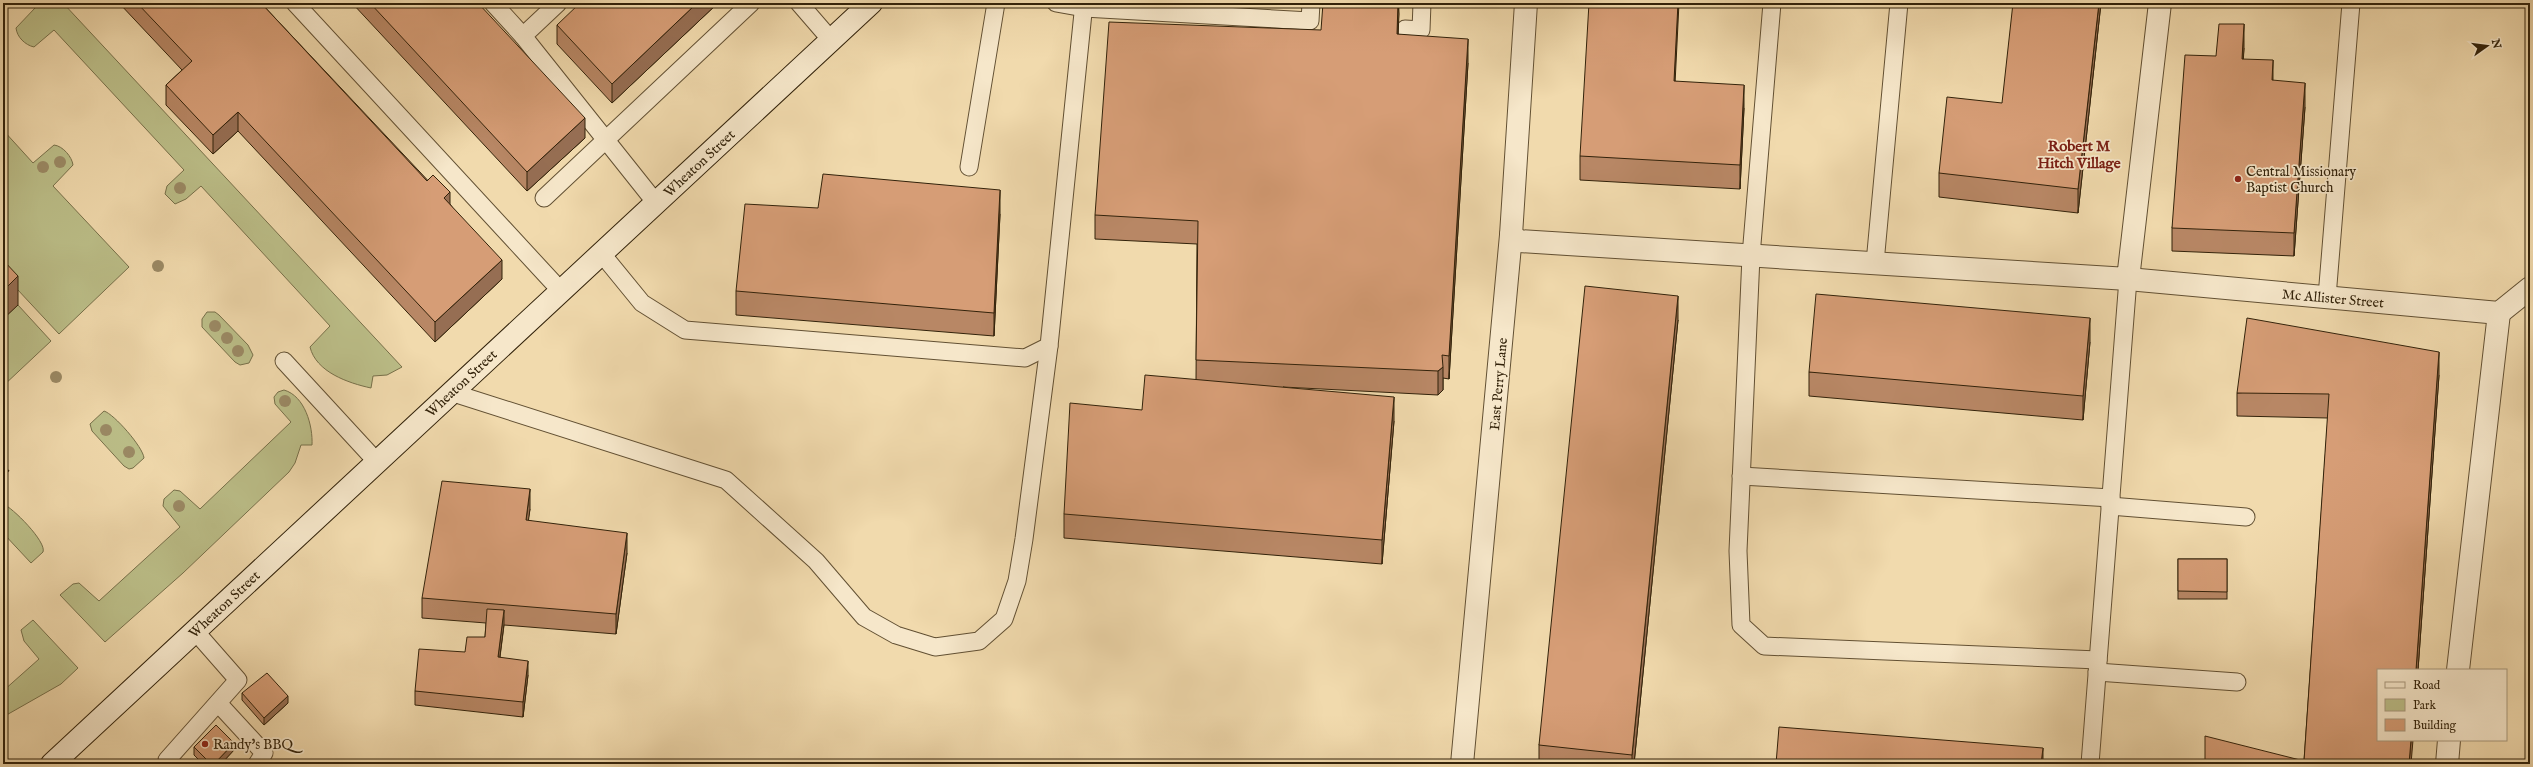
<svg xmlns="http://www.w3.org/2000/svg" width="2533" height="767" viewBox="0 0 2533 767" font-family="'IM FELL English',serif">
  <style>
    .green { fill: #bcbf89; stroke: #77704a }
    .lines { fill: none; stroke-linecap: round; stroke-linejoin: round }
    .lane-casing { stroke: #625033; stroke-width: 19 }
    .street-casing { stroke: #625033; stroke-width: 24 }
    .secondary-casing { stroke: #32220a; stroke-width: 24 }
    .path { stroke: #32220a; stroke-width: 2.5; stroke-dasharray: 3 2; stroke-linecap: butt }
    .lane { stroke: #f6e7ca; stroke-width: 17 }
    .street { stroke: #f6e7ca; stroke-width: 22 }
    .secondary { stroke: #f6e7ca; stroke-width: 22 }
    .tree { fill: #9b8a65 }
    .wall { fill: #b88765; stroke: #32220a }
    .shaded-wall { fill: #966e53; stroke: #32220a }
    .building { fill: #d69d76; stroke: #32220a }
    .poi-dot { fill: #8f2418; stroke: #f6e7ca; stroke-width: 1.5 }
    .labels { text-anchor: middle; stroke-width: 3.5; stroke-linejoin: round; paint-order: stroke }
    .street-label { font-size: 14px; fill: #32220a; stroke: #f6e7ca }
    .poi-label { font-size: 14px; fill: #32220a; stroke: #f6e7ca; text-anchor: start }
    .neighbourhood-label { font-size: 15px; font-weight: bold; fill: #7a1f14; stroke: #f6e7ca }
  </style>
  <rect width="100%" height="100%" fill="#f1daad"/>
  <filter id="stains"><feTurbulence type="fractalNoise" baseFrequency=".005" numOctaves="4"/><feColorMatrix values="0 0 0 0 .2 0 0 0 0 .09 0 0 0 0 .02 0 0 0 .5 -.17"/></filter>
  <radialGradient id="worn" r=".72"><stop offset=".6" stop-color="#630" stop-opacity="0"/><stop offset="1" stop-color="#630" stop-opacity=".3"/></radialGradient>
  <g class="green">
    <path d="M30,3H63L402,367L387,375L373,376L371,388C348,383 316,372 310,347L330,326L201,186L186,199L175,204L165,194L167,186L184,170L54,30L34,47C25,45 17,37 16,28L35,8Z"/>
    <path d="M3,130L33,163L54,145C63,146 72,157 73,165L53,186L129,267L59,334L3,274Z"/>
    <polygon points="18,305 51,341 3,386 3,319"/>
    <polygon points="207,312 215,312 219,315 248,345 253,355 249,363 240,365 235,362 202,327 202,319"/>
    <path d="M284,390C305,396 313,426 312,445H301L295,463L289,472L183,573L105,642L60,595L73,584L79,583L99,601L180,527L163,506L164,499L174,490L180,491L200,509L291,422L275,404L274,397L278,392Z"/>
    <path d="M104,411C114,414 143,447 144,458L133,468L129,469L124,466L92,431L90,424Z"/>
    <path d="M3,504C12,507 47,542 43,552L31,563L3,533Z"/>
    <polygon points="33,620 78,668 61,684 3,717 3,691 39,659 24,641 21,630"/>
  </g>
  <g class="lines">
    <g class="lane-casing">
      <g id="lane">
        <polyline points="295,3 561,291"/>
        <polyline points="493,3 523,36"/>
        <polyline points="558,3 523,36 656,203"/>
        <polyline points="799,3 831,40"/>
        <polyline points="1056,3 1084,8 1310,21 1311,3"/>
        <polyline points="1772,3 1751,256 1738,551 1741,625 1764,646 2098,660"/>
        <polyline points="1405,29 1421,30 1422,3"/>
        <polyline points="969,167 996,3"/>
        <polyline points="544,198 751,3"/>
        <polyline points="602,254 642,303 685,330 1025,358 1049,346 1084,3"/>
        <polyline points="1875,263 1899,3"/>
        <polyline points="2327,297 2351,3"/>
        <polyline points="284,361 377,462"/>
        <polyline points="450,392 726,480 816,561 864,617 896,635 935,647 979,641 1004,619 1017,581 1024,539 1049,346"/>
        <polyline points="1741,476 2111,498"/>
        <polyline points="2110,506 2246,517"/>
        <polyline points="2097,672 2237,682"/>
        <polyline points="218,703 264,753 257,764"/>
        <polyline points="167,764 167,760 238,680 195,631"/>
        <polyline points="2090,764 2128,279"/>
      </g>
    </g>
    <g class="street-casing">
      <g id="street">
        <polyline points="1511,235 1519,241 2128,279 2160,3"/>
        <polyline points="2128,279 2499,313 2530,288"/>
        <polyline points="2458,670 2499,313"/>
        <polyline points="1462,764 1511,235 1526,3"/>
        <polyline points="2447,764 2449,740"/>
      </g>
    </g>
    <g class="secondary-casing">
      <polyline id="secondary" points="52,764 871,3"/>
    </g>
    <polyline class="path" points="3,466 9,472"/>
    <use href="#lane" class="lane"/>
    <use href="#street" class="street"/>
    <use href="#secondary" class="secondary"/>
  </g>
  <g class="tree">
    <circle cx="60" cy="162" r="6"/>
    <circle cx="43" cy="167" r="6"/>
    <circle cx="180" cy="188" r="6"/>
    <circle cx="158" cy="266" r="6"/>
    <circle cx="215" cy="326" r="6"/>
    <circle cx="227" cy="338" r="6"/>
    <circle cx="238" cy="351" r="6"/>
    <circle cx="56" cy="377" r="6"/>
    <circle cx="285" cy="401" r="6"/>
    <circle cx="106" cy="430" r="6"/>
    <circle cx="129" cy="452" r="6"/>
    <circle cx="179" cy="506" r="6"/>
  </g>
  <g class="wall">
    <polygon points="119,3 261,3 450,204 502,279 435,342 238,131 213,154 166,105 166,85 182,70"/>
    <polygon points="352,3 478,3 585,138 527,191"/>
    <polygon points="718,3 612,103 557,44 557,25"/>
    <polygon points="1399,3 1398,34 1468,63 1449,379 1443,378 1443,390 1438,395 1283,387 1394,421 1382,564 1064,538 1064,514 1142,410 1196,380 1197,244 1095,239 1095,215"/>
    <polygon points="2101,3 2078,213 1939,197 1939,173 2002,103"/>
    <polygon points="2244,48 2243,60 2273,81 2305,107 2294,256 2172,251 2172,228 2216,56"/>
    <polygon points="1675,81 1744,108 1740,189 1580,180 1580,156"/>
    <polygon points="818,208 1000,214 994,336 736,315 736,291"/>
    <polygon points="1678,320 1634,764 1539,764 1539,745"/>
    <polygon points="2090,342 2083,420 1809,396 1809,372"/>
    <polygon points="2439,375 2418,670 2378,670 2411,764 2205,764 2304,761 2328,418 2237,416 2237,393"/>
    <polygon points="530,509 528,520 627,553 616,634 504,625 500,657 528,675 523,717 415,705 415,691 485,637 486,623 422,618 422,598"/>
    <rect x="2178" y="559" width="49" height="40"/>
    <polygon points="242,693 288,703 264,725 242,700"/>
    <polygon points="194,747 234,750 221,764 203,764 194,755"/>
  </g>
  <g class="shaded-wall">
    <polygon points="697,3 718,3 612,103 612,84"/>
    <polygon points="1398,3 1399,14 1397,58 1397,34"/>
    <polygon points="1678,3 1679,3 1674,104 1674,81"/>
    <polygon points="2099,3 2101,3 2078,213 2078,189"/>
    <polygon points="2244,24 2244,48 2242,83 2242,59"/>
    <polygon points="1468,39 1468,63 1449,379 1449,356"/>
    <polygon points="2273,60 2273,84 2272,80"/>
    <polygon points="2305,83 2305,107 2294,256 2294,233"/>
    <polygon points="1744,85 1744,108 1740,189 1740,165"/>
    <polygon points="238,112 238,131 213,154 213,135"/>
    <polygon points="585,118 585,138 527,191 527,172"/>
    <polygon points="1000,190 1000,214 994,336 994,313"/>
    <polygon points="450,192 450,212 444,198"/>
    <polygon points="502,260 502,279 435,342 435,322"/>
    <polygon points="18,276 18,305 3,319 3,291"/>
    <polygon points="1678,296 1678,320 1634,764 1632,764 1632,755"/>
    <polygon points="2090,318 2090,342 2083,420 2083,396"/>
    <polygon points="2439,352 2439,375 2418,670 2416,670"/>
    <polygon points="1443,367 1443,390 1438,395 1438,371"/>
    <polygon points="1394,397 1394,421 1382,564 1382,540"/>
    <polygon points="530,489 530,509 526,539 526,520"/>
    <polygon points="627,533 627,553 616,634 616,614"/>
    <polygon points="504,610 504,624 498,671 498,657"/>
    <polygon points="528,661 528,675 523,717 523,702"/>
    <polygon points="288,696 288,703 264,725 264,718"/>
    <polygon points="2411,740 2413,740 2411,764 2409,764"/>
    <polygon points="234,743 234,750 221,764 214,764"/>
    <polygon points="2043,748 2043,764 2041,764"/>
  </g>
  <g class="building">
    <polygon points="137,3 261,3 427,181 433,175 450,192 444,198 502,260 435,322 238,112 213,135 166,85 192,61"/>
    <polygon points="370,3 478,3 585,118 527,172"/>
    <polygon points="580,3 697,3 612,84 557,25"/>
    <polygon points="1323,3 1398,3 1397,34 1468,39 1449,356 1442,355 1443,367 1438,371 1196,360 1198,221 1095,215 1109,22 1321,30"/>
    <polygon points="1589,3 1678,3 1674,81 1744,85 1740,165 1580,156"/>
    <polygon points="2013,3 2099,3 2078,189 1939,173 1947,97 2002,103"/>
    <polygon points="2219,24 2244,24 2242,59 2273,60 2272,80 2305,83 2294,233 2172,228 2185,55 2216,56"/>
    <polygon points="823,174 1000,190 994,313 736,291 745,204 818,208"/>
    <polygon points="3,260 18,276 3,291"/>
    <polygon points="1585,286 1678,296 1632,755 1539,745"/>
    <polygon points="1816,294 2090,318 2083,396 1809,372"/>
    <polygon points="2247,318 2439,352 2416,670 2378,670 2378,740 2411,740 2409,764 2205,764 2205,736 2304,761 2329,394 2237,393"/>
    <polygon points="1145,375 1394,397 1382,540 1064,514 1070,403 1142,410"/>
    <polygon points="442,481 530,489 526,520 627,533 616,614 422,598"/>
    <polygon points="2178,559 2227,559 2227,592 2178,591"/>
    <polygon points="487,609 504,610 498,657 528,661 523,702 415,691 419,649 465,652 467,637 485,637"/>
    <polygon points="267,673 288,696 264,718 242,693"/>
    <polygon points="216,725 234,743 214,764 211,764 194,747"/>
    <polygon points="1779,727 2043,748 2041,764 1776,764"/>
  </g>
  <g class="poi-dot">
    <circle cx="2238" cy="179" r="4"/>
    <circle cx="205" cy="744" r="4"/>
  </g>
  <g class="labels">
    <g class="street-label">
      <text transform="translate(699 163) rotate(-43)" y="5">Wheaton Street</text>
      <text transform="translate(2333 298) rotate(5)" y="5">Mc Allister Street</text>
      <text transform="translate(461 383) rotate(-43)" y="5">Wheaton Street</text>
      <text transform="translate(1498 384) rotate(-85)" y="5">East Perry Lane</text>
      <text transform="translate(224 604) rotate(-43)" y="5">Wheaton Street</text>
    </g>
    <g class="poi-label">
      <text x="2246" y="176">Central Missionary<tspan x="2246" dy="16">Baptist Church</tspan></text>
      <text x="213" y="749">Randy's BBQ</text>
    </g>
    <g class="neighbourhood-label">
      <text x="2079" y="151">Robert M<tspan x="2079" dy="17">Hitch Village</tspan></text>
    </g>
  </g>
  <rect width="2533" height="767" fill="none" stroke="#f1daad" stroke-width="16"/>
  <rect x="4" y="4" width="2525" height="759" fill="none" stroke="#32220a" stroke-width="2"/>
  <rect x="8" y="8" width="2517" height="751" fill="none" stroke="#32220a"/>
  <rect x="2377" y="669" width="130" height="72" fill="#f6e7ca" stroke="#a8987d"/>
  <rect x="2385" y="682" width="20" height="6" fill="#f6e7ca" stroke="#a8987d"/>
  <text x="2413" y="689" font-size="12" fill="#32220a">Road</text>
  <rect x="2385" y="699" width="20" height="12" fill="#bcbf89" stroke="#a8987d"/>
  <text x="2413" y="709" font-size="12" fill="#32220a">Park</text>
  <rect x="2385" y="719" width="20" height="12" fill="#d69d76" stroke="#a8987d"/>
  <text x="2413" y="729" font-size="12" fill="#32220a">Building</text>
  <g transform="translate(2487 46) rotate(76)" stroke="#f6e7ca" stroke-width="3" paint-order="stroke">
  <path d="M0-3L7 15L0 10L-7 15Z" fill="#32220a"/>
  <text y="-6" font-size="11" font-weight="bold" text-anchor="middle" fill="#32220a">N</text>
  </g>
  <rect width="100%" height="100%" filter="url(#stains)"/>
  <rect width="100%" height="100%" fill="url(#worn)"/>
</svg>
